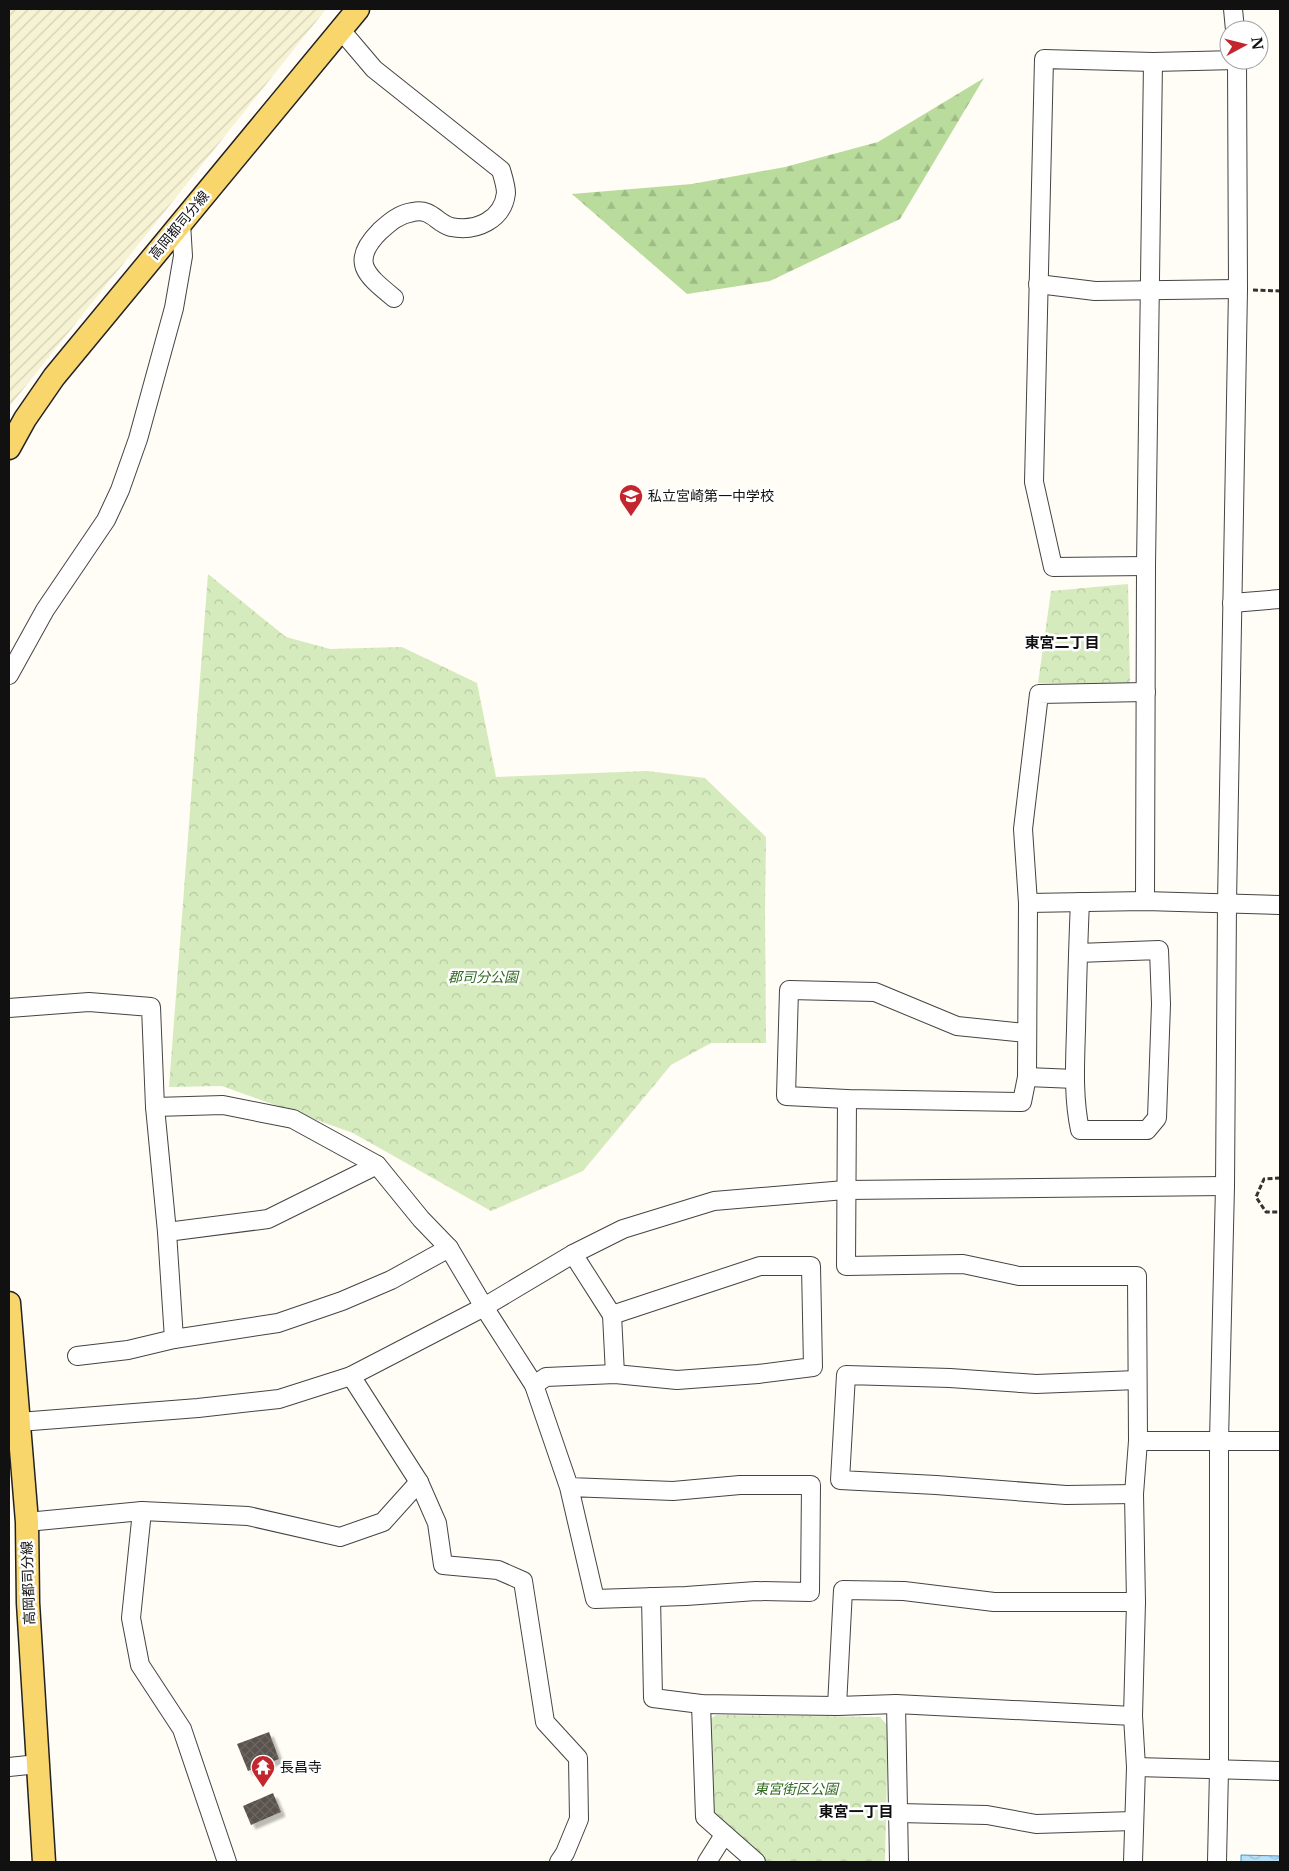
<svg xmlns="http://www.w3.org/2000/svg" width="1289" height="1871" viewBox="0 0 1289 1871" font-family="'Libre Baskerville','Noto Sans JP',serif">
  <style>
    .farmland { fill: url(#farmland-furrows) }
    .forest { fill: url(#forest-firs) }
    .park { fill: url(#park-crowns) }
    .water { fill: url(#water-waves); stroke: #3f96cf }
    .building { fill: url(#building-cross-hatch); filter: url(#shadow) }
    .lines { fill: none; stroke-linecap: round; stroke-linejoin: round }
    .minor-casing { stroke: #444; stroke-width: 20 }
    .major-casing { stroke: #222; stroke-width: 25 }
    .path { stroke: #333; stroke-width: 3; stroke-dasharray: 5 2.5; stroke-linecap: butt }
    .minor { stroke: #fff; stroke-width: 18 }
    .major { stroke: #f9d66b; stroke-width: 22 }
    .labels { text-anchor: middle; stroke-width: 5; stroke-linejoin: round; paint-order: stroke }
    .street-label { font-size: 14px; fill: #111; stroke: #fff }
    .poi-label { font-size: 14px; fill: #111; stroke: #fff; text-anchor: start }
    .park-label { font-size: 14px; font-style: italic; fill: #2f6b1f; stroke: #fff }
    .neighbourhood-label { font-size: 15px; font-weight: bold; fill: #111; stroke: #fff }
  </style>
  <defs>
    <pattern id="farmland-furrows" width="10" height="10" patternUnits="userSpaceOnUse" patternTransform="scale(1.25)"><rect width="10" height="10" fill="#f6f3d4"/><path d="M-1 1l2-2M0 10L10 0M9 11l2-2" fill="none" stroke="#d2cfb5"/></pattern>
    <pattern id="forest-firs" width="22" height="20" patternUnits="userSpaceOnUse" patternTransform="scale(1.25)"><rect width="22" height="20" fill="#b9dc9c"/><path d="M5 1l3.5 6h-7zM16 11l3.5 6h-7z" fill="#9ebc85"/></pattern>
    <pattern id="park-crowns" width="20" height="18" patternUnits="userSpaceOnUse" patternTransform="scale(1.25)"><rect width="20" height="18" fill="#d5ebbd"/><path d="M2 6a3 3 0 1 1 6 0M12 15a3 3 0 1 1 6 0" fill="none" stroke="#b6c8a1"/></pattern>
    <pattern id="water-waves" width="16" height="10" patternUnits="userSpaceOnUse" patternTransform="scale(1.25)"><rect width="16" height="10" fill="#b9e0f7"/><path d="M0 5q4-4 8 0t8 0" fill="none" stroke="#9ebfd3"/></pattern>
    <pattern id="building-cross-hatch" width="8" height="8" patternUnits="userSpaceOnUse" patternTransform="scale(1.25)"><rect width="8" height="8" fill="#5a524d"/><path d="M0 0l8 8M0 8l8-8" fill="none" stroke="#6d6662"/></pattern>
    <filter id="shadow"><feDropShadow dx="4.5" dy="4.5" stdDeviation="1" flood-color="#0004"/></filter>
  </defs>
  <rect width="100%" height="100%" fill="#fffdf5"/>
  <polygon class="farmland" points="9,9 326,9 9,407"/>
  <polygon class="forest" points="984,78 900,219 770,281 687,294 572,194 692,184 785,167 878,142"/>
  <g class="park">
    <polygon points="208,574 286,637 330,649 402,647 477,683 496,777 647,771 705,778 766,837 765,910 766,1043 711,1043 671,1065 583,1171 491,1211 353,1133 222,1086 169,1087"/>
    <polygon points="1128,584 1130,684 1038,683 1051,591"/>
    <polygon points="716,1715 880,1717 888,1726 885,1862 761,1862 713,1817 709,1720"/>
  </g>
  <polygon class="water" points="1241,1855 1280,1856 1280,1862 1241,1862"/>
  <g class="building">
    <polygon points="269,1732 279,1759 248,1771 237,1744"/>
    <polygon points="273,1793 281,1812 251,1825 243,1806"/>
  </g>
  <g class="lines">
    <g class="minor-casing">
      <g id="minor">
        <polyline points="1233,9 1235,30"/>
        <path d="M340,29L374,69L501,170C503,177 506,186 506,193C503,220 476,232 451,227C436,223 432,208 413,212C399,214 390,222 380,231C349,262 366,275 394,298"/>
        <polyline points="1038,284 1095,291 1238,289"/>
        <polyline points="1146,566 1053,567 1034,482 1044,59 1153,62 1237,60"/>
        <polyline points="1232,603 1280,599"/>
        <polyline points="9,675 45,610 106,520 120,490 138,439 174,308 183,256 181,223"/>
        <polyline points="1145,901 1146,566 1153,62"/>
        <polyline points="1028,903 1145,901 1280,905"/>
        <path d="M1078,953L1159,950L1161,1004L1157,1118L1147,1130H1080C1073,1097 1075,1063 1076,1030C1077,987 1078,945 1080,902"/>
        <polyline points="9,1008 89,1002 151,1007 155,1107 167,1232 174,1339"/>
        <polyline points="1026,1033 957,1026 875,992 789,990 786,1096 847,1099 1022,1102 1027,1077 1028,903 1023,829 1039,694 1146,692"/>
        <polyline points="1027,1077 1075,1079"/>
        <polyline points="847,1099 846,1266 963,1264 1019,1276 1137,1276 1138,1441 1134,1494 1136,1602 1133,1716 1136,1767 1133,1862"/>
        <polyline points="155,1107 223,1105 293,1119 377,1165 421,1219 449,1248 484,1307 534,1385 569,1487 595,1599 686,1596 756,1591 810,1592 811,1485 740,1485 673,1491 569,1487"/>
        <polyline points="167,1232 268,1219 377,1165"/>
        <polyline points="573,1254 612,1315 615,1374"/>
        <polyline points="77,1356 128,1350 174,1339 278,1323 342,1301 391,1280 449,1248"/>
        <polyline points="351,1376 419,1482 437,1523 443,1565 498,1570 523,1581 545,1722 578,1758 579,1819 565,1853 559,1862"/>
        <polyline points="534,1385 546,1377 615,1374 677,1380 758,1374 813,1367 811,1266 760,1266 612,1315"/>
        <polyline points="19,1422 198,1408 279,1399 351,1376 484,1307 573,1254 623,1229 714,1201 845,1190 1225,1186"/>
        <polyline points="1138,1441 1280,1441"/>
        <polyline points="1134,1494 1066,1495 936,1485 840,1480 846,1375 950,1378 1036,1384 1137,1380"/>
        <polyline points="142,1511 131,1618 140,1665 182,1729 227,1862"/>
        <polyline points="27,1522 142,1511 248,1516 340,1537 383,1522 419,1482"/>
        <polyline points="651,1597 653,1698 701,1704 837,1706 896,1704 1133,1716"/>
        <polyline points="701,1704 705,1817 756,1862"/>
        <polyline points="896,1704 899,1862"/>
        <polyline points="837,1706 843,1590 904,1591 994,1602 1136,1602"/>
        <polyline points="9,1767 38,1764"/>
        <polyline points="1136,1767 1280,1771"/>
        <polyline points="898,1813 987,1815 1036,1824 1133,1821"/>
        <polyline points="707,1862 724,1835"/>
        <polyline points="1217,1862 1219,1770 1219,1441 1225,1186 1227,903 1238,289 1237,60"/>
      </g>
    </g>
    <g class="major-casing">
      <g id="major">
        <polyline points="9,448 25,419 54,377 358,9"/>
        <polyline points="9,1303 27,1522 28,1603 44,1862"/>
      </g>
    </g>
    <g class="path">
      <polyline points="1253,290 1280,291"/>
      <polyline points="1280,1178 1264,1179 1256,1197 1266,1212 1280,1212"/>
    </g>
    <use href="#minor" class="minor"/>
    <use href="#major" class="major"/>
  </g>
  <defs>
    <g id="school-pin" transform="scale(1.25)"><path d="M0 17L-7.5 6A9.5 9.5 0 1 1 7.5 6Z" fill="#c4262e" stroke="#fff"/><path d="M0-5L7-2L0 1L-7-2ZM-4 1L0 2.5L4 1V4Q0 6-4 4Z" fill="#fff"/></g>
    <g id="temple-pin" transform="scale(1.25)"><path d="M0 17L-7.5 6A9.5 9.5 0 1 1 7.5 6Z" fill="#c4262e" stroke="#fff"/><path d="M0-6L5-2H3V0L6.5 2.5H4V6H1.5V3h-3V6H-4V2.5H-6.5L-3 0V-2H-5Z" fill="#fff"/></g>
  </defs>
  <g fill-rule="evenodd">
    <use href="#school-pin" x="631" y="496"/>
    <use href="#temple-pin" x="263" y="1767"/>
  </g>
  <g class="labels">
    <g class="street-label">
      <text transform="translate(179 225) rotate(-50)" y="5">高岡都司分線</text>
      <text transform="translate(28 1583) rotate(-92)" y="5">高岡都司分線</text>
    </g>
    <g class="poi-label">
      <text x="648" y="501">私立宮崎第一中学校</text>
      <text x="280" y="1772">長昌寺</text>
    </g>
    <g class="park-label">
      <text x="483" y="982">郡司分公園</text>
      <text x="796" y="1794">東宮街区公園</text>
    </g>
    <g class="neighbourhood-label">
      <text x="1062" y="648">東宮二丁目</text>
      <text x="856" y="1817">東宮一丁目</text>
    </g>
  </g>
  <rect width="1289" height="1871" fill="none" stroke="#111111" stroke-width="20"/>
  <g transform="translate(1244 45) rotate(83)"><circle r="24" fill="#ffffff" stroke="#a0a0a0"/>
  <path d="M0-4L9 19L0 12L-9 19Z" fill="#c4262e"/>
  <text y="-8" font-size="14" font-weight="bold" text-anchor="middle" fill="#111111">N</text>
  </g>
</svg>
